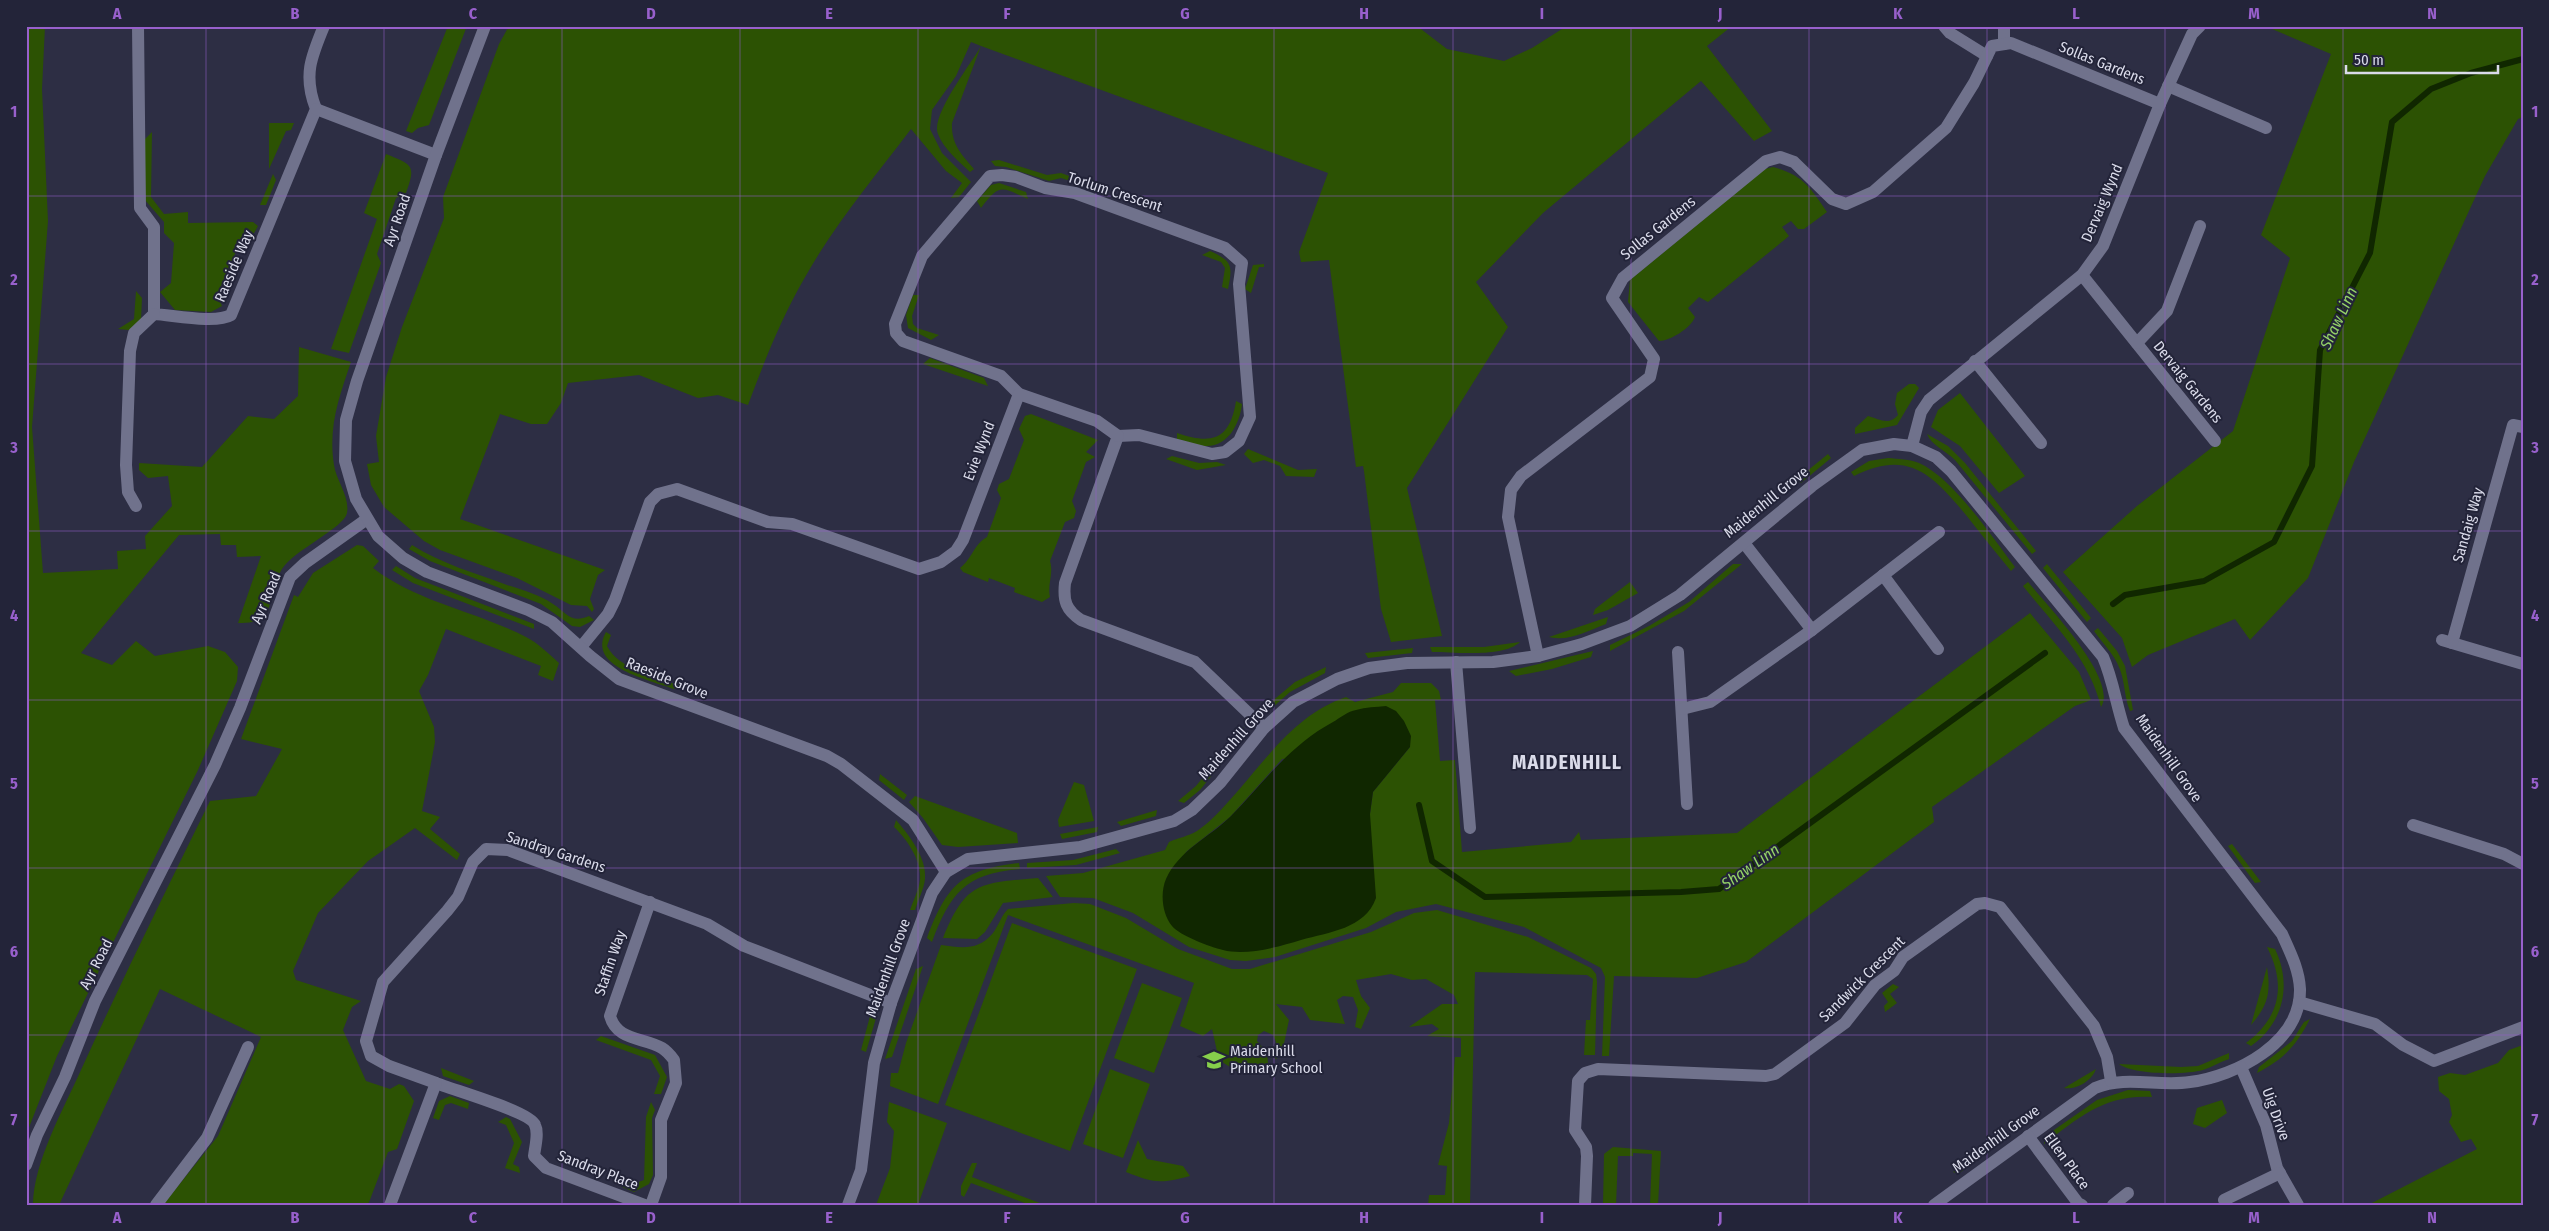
<svg xmlns="http://www.w3.org/2000/svg" width="2549" height="1231" viewBox="0 0 2549 1231" font-family="'Fira Sans Condensed',sans-serif">
  <style>
    .green { fill: #2c5203; fill-rule: evenodd }
    .water { fill: #102700 }
    .lines { fill: none; stroke-linecap: round; stroke-linejoin: round }
    .stream { stroke: #102700; stroke-width: 6 }
    .street { stroke: #70728c; stroke-width: 12 }
    .secondary { stroke: #70728c; stroke-width: 12 }
    .grid { fill: none; stroke: #9860cc; stroke-width: 1; stroke-opacity: 0.55 }
    .labels { text-anchor: middle; stroke-width: 4; stroke-linejoin: round; paint-order: stroke }
    .street-label { font-size: 15px; fill: #dadbea; stroke: #232439 }
    .poi-label { font-size: 15px; fill: #dadbea; stroke: #232439; text-anchor: start }
    .water-label { font-size: 16px; font-style: italic; fill: #95d368; stroke: #232439 }
    .district-label { font-size: 20px; font-weight: bold; letter-spacing: 1px; fill: #dadbea; stroke: #232439 }
    .neatline { fill: none; stroke: #9860cc; stroke-width: 2 }
    .grid-label { font-size: 16px; text-anchor: middle; font-weight: bold; fill: #9860cc }
  </style>
  <rect width="100%" height="100%" fill="#2d2e44"/>
  <g class="green">
    <path d="M26,26H45L42,89L48,221L32,427L43,573L118,569L117,551L146,549L145,536L172,506L168,476L148,478L139,470V463L202,467L248,416L274,419L298,396L299,347L351,362C339,397 328,427 334,465C336,480 350,497 347,513C344,528 294,550 282,569C266,594 279,625 238,623L261,556L237,557L236,545H221L220,534L179,535L81,653L112,665L136,641L155,656L208,646L225,652L238,667L237,681L198,770L57,1056L26,1135Z"/>
    <polygon points="448,26 467,26 429,125 418,128 412,133 406,131"/>
    <path d="M509,26H1417L1447,49L1504,61L1532,48L1562,29L1563,26H1732L1707,46L1772,131L1754,141L1701,81L1543,213L1476,282L1508,327L1407,488L1442,636L1391,642L1381,609L1364,471L1363,466L1356,467L1329,260L1301,262L1299,252L1328,173L981,46L952,123C951,144 961,154 974,169L970,172C959,162 943,148 938,134C930,116 971,64 981,46L971,42L956,76L932,110L930,129L942,153L971,182L959,197L951,198L962,183L946,171L911,129C874,178 834,225 804,279C781,319 764,362 748,405L718,395L698,398L639,375L568,383L561,403L547,424H531L500,414L460,519L605,570L598,575L590,599L594,609L592,612L587,606L571,605L517,578L440,550L424,541L384,507L371,485L367,464L379,462L376,436L386,377L402,327L444,218L443,197L499,44Z"/>
    <polygon points="2265,26 2523,26 2523,117 2518,119 2485,176 2354,462 2308,578 2250,640 2235,619 2148,655 2132,667 2122,638 2063,572 2137,506 2233,431 2290,258 2261,235 2331,54"/>
    <polygon points="269,123 294,123 291,130 286,131 269,169"/>
    <polygon points="152,132 151,197 164,214 188,212 188,223 253,222 258,226 253,235 240,242 217,295 222,306 211,312 175,310 160,292 171,283 174,243 164,233 164,222 145,200 145,139"/>
    <path d="M386,154C413,165 416,165 406,193L396,198L377,254L381,263L349,353L331,349L377,219L364,213Z"/>
    <polygon points="999,160 1047,175 1061,173 1080,180 1077,183 1061,178 1049,181 1006,167 995,166 991,161"/>
    <path d="M1773,167C1803,175 1810,187 1827,212L1804,229H1798L1791,221L1782,227L1789,236L1783,241L1708,302L1699,297L1688,308L1695,317C1691,328 1670,341 1659,341L1628,302L1630,280L1765,169Z"/>
    <polygon points="273,174 276,180 266,205 260,205"/>
    <path d="M999,183L1026,192L1028,199C1001,187 1000,183 981,208L977,201L991,185Z"/>
    <path d="M1210,251C1232,261 1233,265 1228,289L1222,287L1225,268L1221,262L1202,255Z"/>
    <polygon points="1264,264 1264,267 1259,267 1251,293 1245,289 1253,265"/>
    <polygon points="136,291 142,298 141,319 129,330 118,329 134,319"/>
    <polygon points="913,295 919,295 912,316 913,324 917,328 939,335 931,340 908,328 906,315"/>
    <polygon points="930,358 984,378 988,386 923,364"/>
    <path d="M1909,384H1915L1919,388L1897,425L1855,434V428L1868,416C1879,419 1889,426 1898,415L1895,404L1897,393Z"/>
    <polygon points="1960,393 2025,476 1999,493 1960,446 1931,427 1938,410"/>
    <path d="M1236,401L1242,404C1240,423 1228,448 1204,446C1195,445 1186,441 1177,439V433C1212,445 1230,440 1236,401Z"/>
    <path d="M1031,414L1098,440L1086,452L1095,457L1086,462L1072,501L1076,511L1074,518L1065,522L1050,561C1054,574 1047,584 1050,597L1042,602L1014,592L1015,588L989,578L988,582L963,572L960,568C972,559 974,544 987,537L1001,498L997,490L999,484L1009,479L1024,440L1019,429L1025,416Z"/>
    <path d="M1927,434L1948,446L1965,463L2036,551L2032,554L1955,460C1945,450 1932,446 1927,434Z"/>
    <polygon points="1248,449 1298,470 1317,469 1314,477 1286,476 1280,466 1264,460 1253,463 1244,454"/>
    <polygon points="1828,454 1831,458 1801,483 1796,480"/>
    <polygon points="1172,456 1199,463 1217,462 1226,465 1197,470 1166,459"/>
    <path d="M1888,458C1898,459 1910,459 1919,463C1953,478 1992,537 2015,567L2011,571C1996,553 1981,534 1966,515C1932,474 1908,449 1854,476L1851,472L1869,461Z"/>
    <path d="M357,545L363,546L379,561L373,568C419,603 476,611 526,637C538,643 549,654 559,663L553,681L538,675L541,666L446,629L428,675L419,691L434,727L435,742L422,811L440,817L430,829L460,854L457,860L415,828L368,861L318,913L293,971L296,980L361,1001L352,1007L343,1030L366,1081L390,1089L399,1084L404,1086L414,1101L397,1149L388,1152L368,1205H163L218,1136L261,1037L160,989L59,1205H33C33,1163 64,1108 81,1070C122,980 166,890 210,801L256,796L282,749L241,739L294,595L298,597L313,573Z"/>
    <path d="M412,545C442,564 475,573 507,585C523,590 540,595 553,604C567,613 571,624 589,616L594,620L580,627L572,626L541,604L430,561L409,549Z"/>
    <polygon points="1733,564 1742,564 1684,611 1610,651 1610,645 1649,626 1689,602"/>
    <polygon points="2047,564 2091,618 2087,622 2043,568"/>
    <polygon points="396,566 415,578 534,624 534,629 413,583 392,570"/>
    <polygon points="1630,582 1638,593 1608,610 1593,615 1595,609"/>
    <path d="M2028,582C2046,604 2119,680 2101,707C2089,658 2054,625 2023,586Z"/>
    <path d="M2030,613L2079,672L2091,700L2075,706L1932,807L1934,822L1746,962L1697,978L1614,976L1609,1056H1602L1605,977L1601,968L1524,927L1436,904L1396,912L1366,928L1275,957L1246,961L1230,960L1189,947L1133,913L1093,898L1060,897L1046,876L1083,873L1165,850L1169,842C1178,838 1189,836 1197,831C1209,823 1219,812 1228,802C1264,763 1293,715 1346,697L1355,702L1393,692L1401,683H1431L1439,691L1441,700H1435L1440,761L1455,760L1462,852L1571,842L1579,832L1581,840L1737,833ZM1410,747L1373,792L1370,814L1281,946L1223,950L1166,879L1187,851L1230,817L1282,759Z"/>
    <path d="M1608,617L1606,624C1587,631 1569,642 1549,637Z"/>
    <path d="M2098,628L2117,651L2125,666L2133,710L2130,711C2125,699 2125,688 2122,676C2118,658 2104,645 2094,631Z"/>
    <path d="M606,632L611,635L607,646C619,670 657,677 680,686L674,689C650,680 586,667 606,632Z"/>
    <path d="M1520,642C1503,658 1455,652 1432,652L1430,647H1484Z"/>
    <polygon points="1413,648 1412,653 1368,658 1365,653"/>
    <polygon points="1593,651 1591,657 1552,669 1516,676 1509,671"/>
    <polygon points="1326,667 1325,673 1290,692 1272,708 1263,709 1295,682"/>
    <polygon points="1244,727 1244,736 1200,790 1184,803 1178,801 1196,786"/>
    <polygon points="880,774 907,795 904,800 879,780"/>
    <polygon points="1074,782 1084,785 1094,821 1059,827 1058,820"/>
    <polygon points="915,796 1017,833 1018,843 958,847 942,845 923,818 909,802"/>
    <polygon points="1157,810 1156,816 1121,826 1117,822"/>
    <path d="M896,820C909,835 927,858 925,879C924,889 918,900 915,910H910C913,901 919,889 920,880C922,861 907,839 894,827Z"/>
    <polygon points="1098,827 1097,832 1062,839 1060,834"/>
    <polygon points="2232,844 2261,882 2255,883 2228,846"/>
    <polygon points="1116,849 1120,853 1076,865 1027,868 1027,863 1073,860"/>
    <path d="M1019,863L1020,869C966,873 950,893 932,942L927,938C947,885 961,870 1019,863Z"/>
    <path d="M1038,878L1053,897L1003,903L985,932L977,939L943,938C966,881 980,883 1038,878Z"/>
    <path d="M1074,903L1090,904L1126,918L1178,949L1232,969H1250L1371,932L1414,913L1437,910L1528,937L1591,968L1596,974L1597,982L1595,1055H1584L1586,1020H1590L1593,979L1587,975L1475,972L1470,1205H1428L1429,1195H1445L1447,1166L1438,1165L1449,1123L1455,1057H1461V1038L1427,1036L1439,1029L1432,1024L1409,1027L1442,1004H1458L1454,995L1426,979L1412,980L1391,974L1356,980L1361,996L1370,1008L1361,1029L1355,1027L1358,1010L1353,997L1343,996L1337,1000L1345,1024L1310,1020L1302,1007L1276,1004L1289,1020L1282,1053L1276,1059L1272,1056L1276,1042L1273,1035L1264,1031L1258,1035L1257,1041L1267,1052L1268,1063L1238,1072L1219,1060L1212,1029L1203,1036L1180,1026L1194,983L1008,915L938,1104L890,1086L891,1073H898L906,1043L941,945C962,948 978,951 993,933C999,925 1001,916 1008,909Z"/>
    <polygon points="1012,923 1137,969 1070,1151 945,1105"/>
    <path d="M2267,947L2275,949C2292,984 2284,1023 2251,1046L2246,1043C2281,1017 2286,984 2267,947Z"/>
    <polygon points="923,966 892,1057 885,1059 916,969"/>
    <path d="M2267,967C2271,993 2268,1005 2251,1025Z"/>
    <polygon points="1142,983 1182,998 1154,1073 1114,1058"/>
    <polygon points="1893,984 1899,987 1890,994 1897,1003 1885,1012 1884,1006 1888,1002 1882,993"/>
    <polygon points="870,1016 876,1018 866,1052 861,1050"/>
    <path d="M2310,1019C2296,1046 2284,1059 2257,1073L2259,1067L2292,1041L2304,1022Z"/>
    <polygon points="601,1036 655,1055 667,1077 661,1094 654,1094 660,1076 651,1060 596,1040"/>
    <polygon points="2523,1045 2523,1205 2368,1205 2477,1149 2471,1139 2461,1142 2449,1122 2452,1115 2449,1099 2439,1091 2438,1077 2450,1073 2465,1075 2498,1063 2509,1050"/>
    <path d="M2229,1053V1059C2220,1062 2212,1067 2203,1070C2186,1075 2133,1075 2119,1064L2181,1067L2198,1066Z"/>
    <polygon points="441,1068 474,1081 469,1085 443,1076"/>
    <polygon points="1110,1069 1150,1084 1123,1158 1083,1144"/>
    <path d="M2096,1069C2092,1081 2076,1090 2064,1088Z"/>
    <path d="M2128,1090L2150,1091L2152,1097C2106,1094 2079,1117 2044,1144V1137L2097,1100Z"/>
    <polygon points="450,1096 469,1103 468,1109 451,1103 445,1105 439,1120 433,1118 439,1101"/>
    <polygon points="2222,1100 2227,1113 2205,1128 2193,1124 2197,1108"/>
    <polygon points="651,1102 655,1110 652,1118 653,1175 649,1184 634,1192 620,1186 620,1179 633,1184 644,1180 646,1117"/>
    <polygon points="889,1102 947,1123 918,1205 876,1205 890,1168 894,1131 887,1122"/>
    <polygon points="506,1117 510,1119 522,1142 513,1164 519,1167 520,1173 505,1168 514,1143 506,1125 498,1122"/>
    <path d="M1138,1140L1147,1159L1183,1166L1190,1176C1160,1184 1154,1183 1126,1172Z"/>
    <polygon points="1994,1141 1995,1147 1958,1174 1953,1172"/>
    <polygon points="1613,1147 1661,1151 1658,1205 1650,1205 1652,1154 1633,1153 1633,1156 1618,1156 1616,1205 1603,1205 1604,1154"/>
    <polygon points="972,1163 977,1163 972,1177 1045,1205 1030,1205 971,1183 964,1197 961,1195 961,1186"/>
  </g>
  <path class="water" d="M1386,706L1396,711L1404,721L1411,736L1410,747L1373,792L1370,814L1376,898C1365,929 1329,932 1301,940C1278,947 1246,956 1223,950C1210,947 1179,935 1172,926C1162,914 1160,893 1166,879C1179,850 1210,837 1231,816C1264,782 1290,745 1333,722C1340,718 1348,711 1356,710C1366,707 1376,707 1386,706Z"/>
  <g class="lines">
    <g class="stream">
      <polyline points="2113,604 2125,595 2204,581 2274,542 2312,466 2320,350 2370,253 2392,122 2431,89 2471,73 2523,59"/>
      <polyline points="1419,805 1432,861 1485,897 1681,892 1719,889 2045,653"/>
    </g>
    <g class="street">
      <path d="M138,26L140,208L154,227V314C173,315 216,324 231,315L316,109C303,76 311,57 324,26"/>
      <polyline points="1944,26 1950,33 1987,56"/>
      <polyline points="2004,26 2004,44"/>
      <polyline points="2168,86 2266,128"/>
      <polyline points="316,109 436,155"/>
      <polyline points="2082,275 2215,441"/>
      <polyline points="2137,343 2167,311 2200,226"/>
      <polyline points="1975,361 2041,443"/>
      <polyline points="1019,394 1001,376 903,341 896,333 895,324 922,256 990,176 1002,175 1016,177 1045,188 1075,193 1225,248 1242,263 1239,284 1250,417 1239,441 1225,452 1212,454 1139,435 1118,436"/>
      <path d="M1118,436L1065,583C1063,601 1066,610 1081,620L1195,662L1264,728"/>
      <polyline points="1912,446 1921,412 1929,400 2082,275 2103,246 2160,104 2192,34 2200,26"/>
      <polyline points="136,506 128,492 126,465 130,351 134,333 154,314"/>
      <polyline points="1744,543 1812,630"/>
      <polyline points="1883,575 1938,649"/>
      <polyline points="2442,640 2523,664"/>
      <polyline points="2452,643 2513,425 2523,427"/>
      <polyline points="581,647 608,614 615,600 650,502 658,494 677,489 768,522 792,524 919,569 941,562 956,551 963,540 1019,394 1097,421 1118,436"/>
      <polyline points="1678,652 1687,804"/>
      <polyline points="1538,656 1508,517 1511,490 1521,476 1650,377 1654,359 1612,298 1623,278 1766,161 1780,157 1794,162 1832,199 1846,204 1873,192 1946,128 1974,83 1992,46 2011,43 2160,104"/>
      <polyline points="1456,662 1470,828"/>
      <polyline points="1682,709 1710,702 1812,630 1939,532"/>
      <polyline points="2413,825 2504,854 2523,864"/>
      <path d="M946,872L968,859L1080,847L1174,821L1192,810L1220,783L1264,728L1293,702L1337,679L1369,668L1407,663L1493,662L1538,656L1582,644L1630,626L1680,595L1812,486L1862,450L1894,444L1912,446L1936,457L1951,471L2103,657C2113,680 2116,704 2124,728L2282,934C2290,952 2299,969 2300,989C2301,1043 2236,1076 2190,1082C2158,1087 2126,1075 2095,1088L1934,1205"/>
      <path d="M650,902L610,1016C617,1041 643,1037 662,1048C667,1051 671,1056 674,1060L676,1083L661,1120V1177L651,1205"/>
      <polyline points="2299,1002 2375,1024 2403,1045 2434,1061 2523,1027"/>
      <polyline points="2241,1067 2266,1125 2277,1168 2298,1205"/>
      <path d="M436,1083C453,1090 531,1112 535,1125C539,1133 535,1147 534,1156L546,1168L645,1205"/>
      <polyline points="2028,1136 2078,1203 2082,1205"/>
      <polyline points="26,1165 37,1135 65,1077 95,1001 215,765 240,708 290,577 305,563 367,519"/>
      <polyline points="2224,1200 2280,1173"/>
      <polyline points="156,1205 207,1138 248,1047"/>
      <polyline points="390,1205 436,1083 389,1066 371,1056 366,1041 383,982 447,911 458,897 473,862 486,849 508,850 707,924 744,946 891,1003"/>
      <polyline points="1585,1205 1587,1156 1586,1147 1575,1130 1578,1081 1585,1073 1598,1069 1766,1076 1775,1074 1845,1023 1875,985 1894,971 1903,957 1977,904 1985,903 2000,907 2094,1026 2107,1057 2111,1081"/>
      <polyline points="2113,1205 2128,1193"/>
    </g>
    <polyline class="secondary" points="485,26 436,155 357,381 346,420 345,461 356,499 378,536 403,558 427,572 528,610 552,622 590,656 619,679 827,756 841,764 913,820 946,872 932,893 891,1003 874,1063 861,1170 848,1205"/>
  </g>
  <path class="grid" d="M206,26V1205M384,26V1205M562,26V1205M740,26V1205M918,26V1205M1096,26V1205M1274,26V1205M1453,26V1205M1631,26V1205M1809,26V1205M1987,26V1205M2165,26V1205M2343,26V1205M26,196H2523M26,364H2523M26,531H2523M26,700H2523M26,868H2523M26,1035H2523"/>
  <defs>
    <g id="school-bare" transform="scale(1.725)"><path d="M0-5L7-2L0 1L-7-2ZM-4 1L0 2.5L4 1V4Q0 6-4 4Z" fill="#86cf4b" stroke="#232439" stroke-width="2.5" paint-order="stroke"/></g>
  </defs>
  <g fill-rule="evenodd">
    <use href="#school-bare" x="1214" y="1060"/>
  </g>
  <g class="labels">
    <g class="street-label">
      <text transform="translate(2102 63) rotate(22)" y="5">Sollas Gardens</text>
      <text transform="translate(1115 192) rotate(18)" y="5">Torlum Crescent</text>
      <text transform="translate(2102 203) rotate(-67)" y="5">Dervaig Wynd</text>
      <text transform="translate(397 220) rotate(-71)" y="5">Ayr Road</text>
      <text transform="translate(1658 228) rotate(-39)" y="5">Sollas Gardens</text>
      <text transform="translate(234 266) rotate(-67)" y="5">Raeside Way</text>
      <text transform="translate(2188 382) rotate(51)" y="5">Dervaig Gardens</text>
      <text transform="translate(979 451) rotate(-69)" y="5">Evie Wynd</text>
      <text transform="translate(1766 502) rotate(-39)" y="5">Maidenhill Grove</text>
      <text transform="translate(2468 525) rotate(-74)" y="5">Sandaig Way</text>
      <text transform="translate(266 598) rotate(-67)" y="5">Ayr Road</text>
      <text transform="translate(667 678) rotate(22)" y="5">Raeside Grove</text>
      <text transform="translate(1236 739) rotate(-48)" y="5">Maidenhill Grove</text>
      <text transform="translate(2169 758) rotate(55)" y="5">Maidenhill Grove</text>
      <text transform="translate(556 852) rotate(18)" y="5">Sandray Gardens</text>
      <text transform="translate(610 963) rotate(-71)" y="5">Staffin Way</text>
      <text transform="translate(96 964) rotate(-63)" y="5">Ayr Road</text>
      <text transform="translate(888 968) rotate(-70)" y="5">Maidenhill Grove</text>
      <text transform="translate(1862 979) rotate(-45)" y="5">Sandwick Crescent</text>
      <text transform="translate(2276 1114) rotate(70)" y="5">Uig Drive</text>
      <text transform="translate(1996 1139) rotate(-36)" y="5">Maidenhill Grove</text>
      <text transform="translate(2067 1161) rotate(54)" y="5">Ellen Place</text>
      <text transform="translate(598 1170) rotate(21)" y="5">Sandray Place</text>
    </g>
    <g class="poi-label">
      <text x="1230" y="1056">Maidenhill<tspan x="1230" dy="17">Primary School</tspan></text>
    </g>
    <g class="water-label">
      <text transform="translate(2338 318) rotate(-65)" y="6">Shaw Linn</text>
      <text transform="translate(1750 866) rotate(-35)" y="6">Shaw Linn</text>
    </g>
    <g class="district-label">
      <text x="1567" y="769">MAIDENHILL</text>
    </g>
  </g>
  <rect width="2549" height="1231" fill="none" stroke="#232439" stroke-width="55"/>
  <path d="M2346 65v8h152v-8" fill="none" stroke="#dadbea" stroke-width="2.5"/>
  <text x="2354" y="65" font-size="15" fill="#dadbea" stroke="#232439" stroke-width="4" paint-order="stroke">50 m</text>
  <rect x="28" y="28" width="2494" height="1176" class="neatline"/>
  <g class="grid-label">
    <text x="117" y="19">A</text>
    <text x="295" y="19">B</text>
    <text x="473" y="19">C</text>
    <text x="651" y="19">D</text>
    <text x="829" y="19">E</text>
    <text x="1007" y="19">F</text>
    <text x="1185" y="19">G</text>
    <text x="1364" y="19">H</text>
    <text x="1542" y="19">I</text>
    <text x="1720" y="19">J</text>
    <text x="1898" y="19">K</text>
    <text x="2076" y="19">L</text>
    <text x="2254" y="19">M</text>
    <text x="2432" y="19">N</text>
    <text x="14" y="117">1</text>
    <text x="2535" y="117">1</text>
    <text x="14" y="285">2</text>
    <text x="2535" y="285">2</text>
    <text x="14" y="453">3</text>
    <text x="2535" y="453">3</text>
    <text x="14" y="621">4</text>
    <text x="2535" y="621">4</text>
    <text x="14" y="789">5</text>
    <text x="2535" y="789">5</text>
    <text x="14" y="957">6</text>
    <text x="2535" y="957">6</text>
    <text x="14" y="1125">7</text>
    <text x="2535" y="1125">7</text>
    <text x="117" y="1223">A</text>
    <text x="295" y="1223">B</text>
    <text x="473" y="1223">C</text>
    <text x="651" y="1223">D</text>
    <text x="829" y="1223">E</text>
    <text x="1007" y="1223">F</text>
    <text x="1185" y="1223">G</text>
    <text x="1364" y="1223">H</text>
    <text x="1542" y="1223">I</text>
    <text x="1720" y="1223">J</text>
    <text x="1898" y="1223">K</text>
    <text x="2076" y="1223">L</text>
    <text x="2254" y="1223">M</text>
    <text x="2432" y="1223">N</text>
  </g>
</svg>
